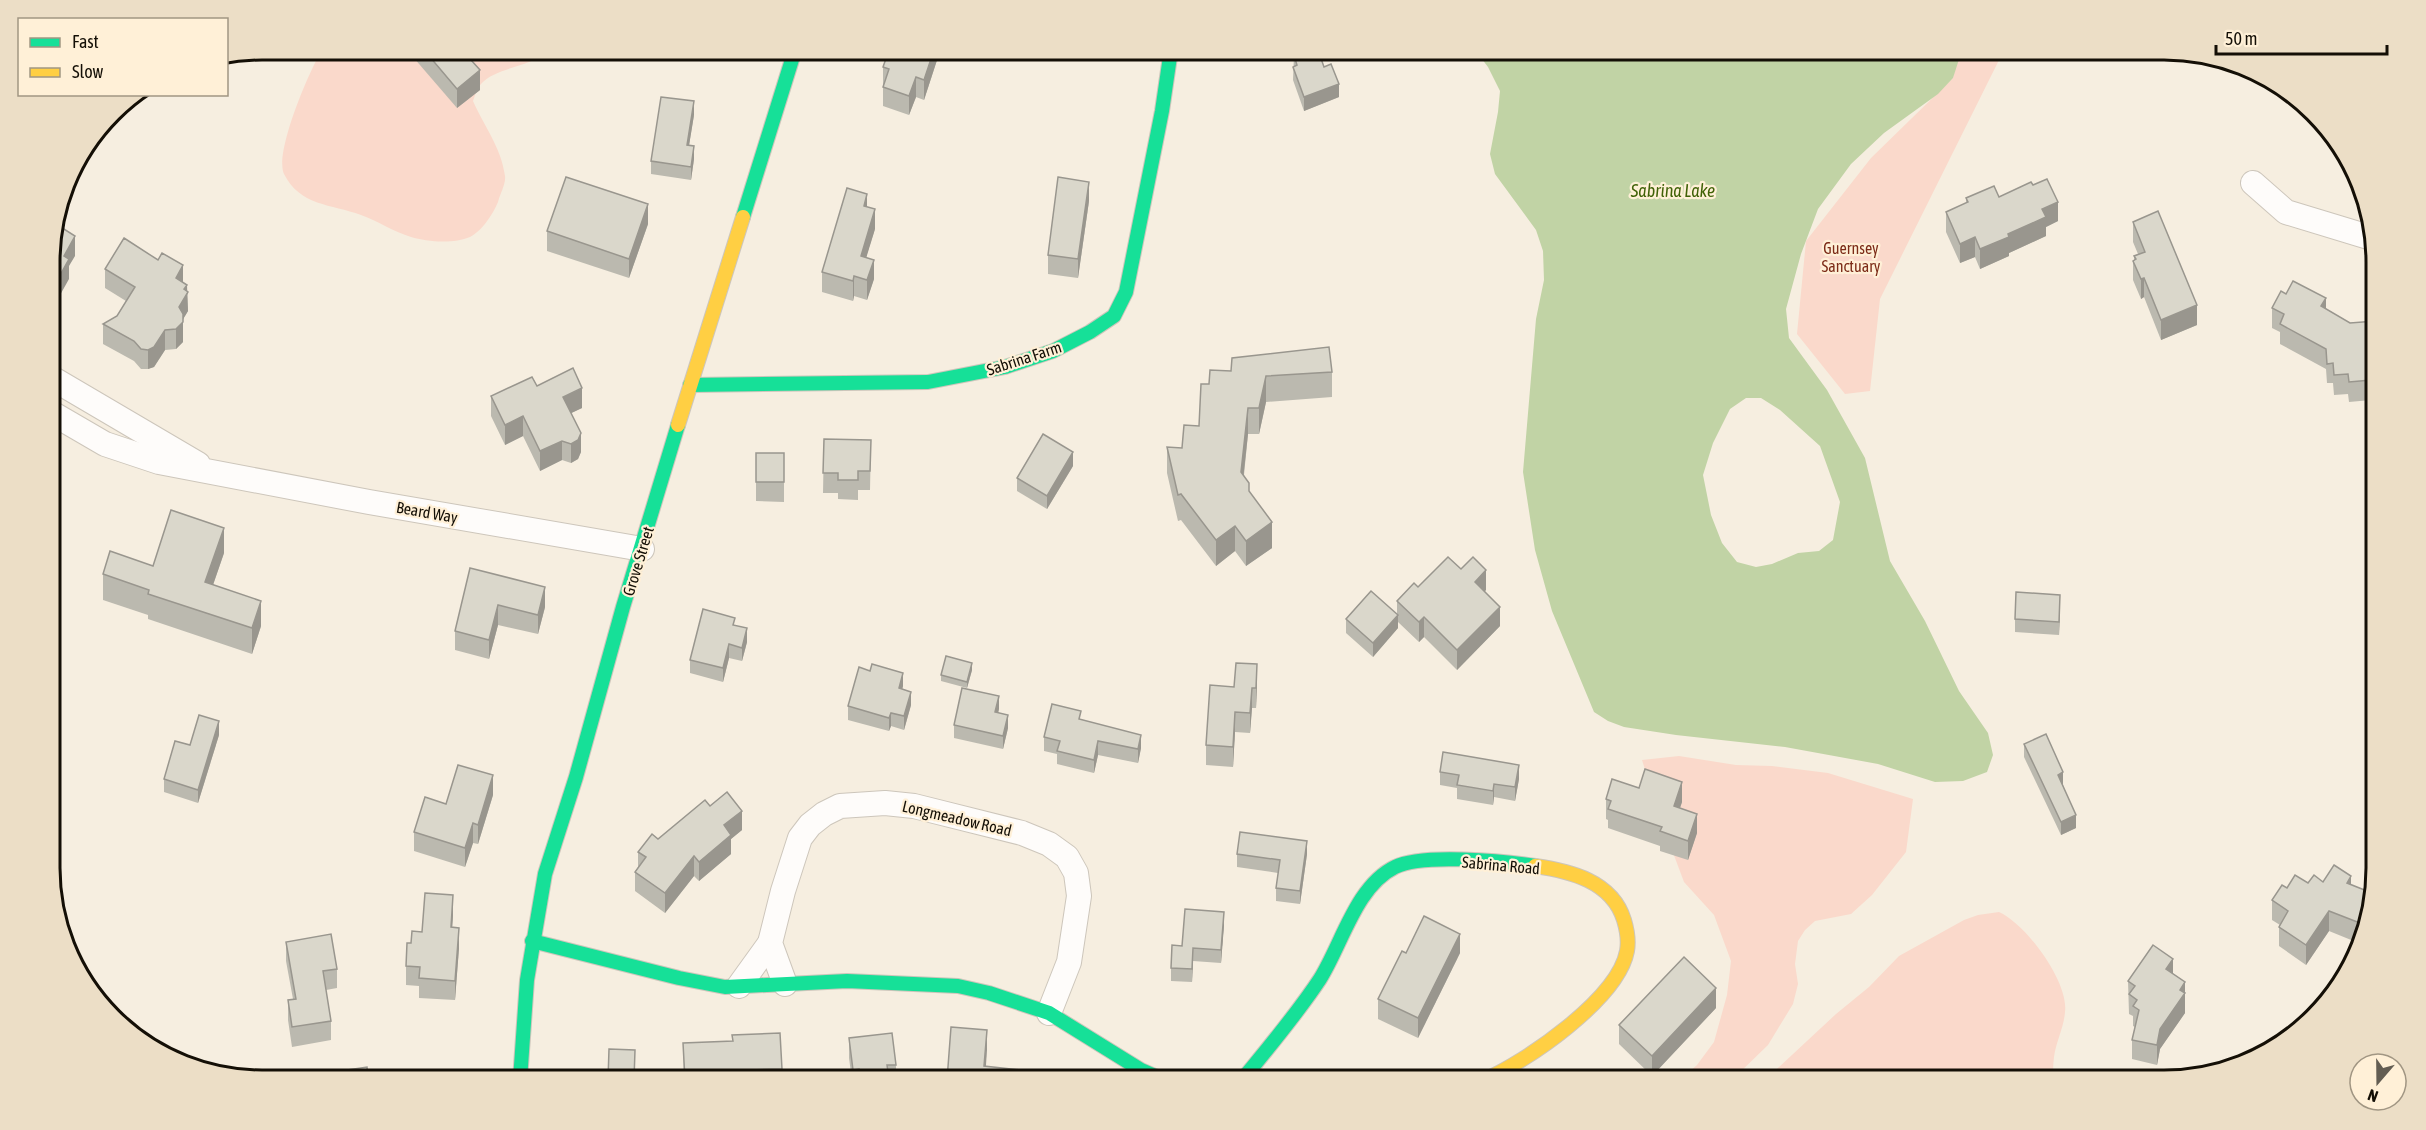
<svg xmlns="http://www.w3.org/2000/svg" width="2426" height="1130" viewBox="0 0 2426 1130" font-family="'Asap Condensed',sans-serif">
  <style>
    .green { fill: #fad9cb }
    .water { fill: #c1d3a5; fill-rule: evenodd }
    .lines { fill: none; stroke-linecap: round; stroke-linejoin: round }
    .street-casing { stroke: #cdc6bb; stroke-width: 26 }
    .fast-casing { stroke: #cdc6bb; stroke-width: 16 }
    .slow-casing { stroke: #cdc6bb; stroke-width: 16 }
    .street { stroke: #fefcfa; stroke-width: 24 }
    .fast { stroke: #16e098; stroke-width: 14 }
    .slow { stroke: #ffcf43; stroke-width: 14 }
    .wall { fill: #bbb9af }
    .shaded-wall { fill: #99968e }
    .building { fill: #dad7cb; stroke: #99968e; stroke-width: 1.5 }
    .labels { text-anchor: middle; stroke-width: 4.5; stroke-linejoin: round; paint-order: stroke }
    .park-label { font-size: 16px; fill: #7c2b17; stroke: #fff0d7 }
    .street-label { font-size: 16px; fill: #140f06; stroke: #fff0d7 }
    .water-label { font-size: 18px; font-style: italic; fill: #416208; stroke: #fff0d7 }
    .rim { fill: none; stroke: #140f06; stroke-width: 3 }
  </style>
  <rect width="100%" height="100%" fill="#f6eee0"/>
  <g class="green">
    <path d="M322,50H547C532,68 497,66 481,84C477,88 475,96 473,101C485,128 501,147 505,176C506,184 500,194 498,202C493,214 482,231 470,237C454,244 427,242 411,237C394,232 378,221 361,215C331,204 300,206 284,174C274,153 310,69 322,50Z"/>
    <polygon points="1959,50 2069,50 2000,58 1880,299 1870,391 1845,394 1797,334 1806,241 1871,158 1953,78"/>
    <polygon points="1679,756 1736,765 1772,766 1828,773 1913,799 1906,852 1872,895 1851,914 1815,921 1805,930 1798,941 1795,964 1798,984 1793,1004 1768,1045 1732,1080 1680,1080 1697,1065 1714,1042 1727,995 1731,961 1714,915 1684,882 1663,826 1642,760"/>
    <path d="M1999,912C2026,924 2069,982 2065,1012C2064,1027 2056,1042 2054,1057C2053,1065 2053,1072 2053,1080H1765L1836,1014L1869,987L1899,956L1964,920L1978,915Z"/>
  </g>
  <path class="water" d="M1475,50H1962L1953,78L1938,94L1884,133L1851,164L1818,209L1801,254L1786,309L1789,338L1827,390L1865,458L1890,561L1925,621L1959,691L1988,733L1993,755L1987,772L1963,781L1935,782L1878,764L1785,747L1676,735L1624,727L1608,721L1594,712L1552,611L1535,550L1523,472L1536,319L1544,280L1543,251L1536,230L1495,174L1490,154L1498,112L1500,91L1488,67ZM1746,398H1761L1780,410L1820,446L1840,502L1833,540L1819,551L1798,553L1772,564L1756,567L1737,562L1722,543L1711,515L1703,475L1713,443L1730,409Z"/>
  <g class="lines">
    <g class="street-casing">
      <g id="street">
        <polyline points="2253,183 2286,212 2375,239"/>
        <polyline points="50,377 198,464"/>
        <polyline points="50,412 105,444 159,462 369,502 642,549"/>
        <polyline points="785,984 770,943 783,891 800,838 810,825 824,814 840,806 885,803 914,806 1022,833 1049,844 1067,857 1076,873 1079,896 1069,962 1049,1013"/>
        <polyline points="739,986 770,943"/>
      </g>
    </g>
    <g class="fast-casing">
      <g id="fast">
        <polyline points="743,217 795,50"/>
        <polyline points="690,385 928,382 1005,367 1053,351 1090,332 1114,316 1126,292 1162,111 1171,50"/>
        <polyline points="532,941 679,978 725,987 847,981 958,986 989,993 1049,1013 1141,1070 1164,1080"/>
        <polyline points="520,1080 527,980 545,874 576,777 623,607 678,425"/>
        <path d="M1242,1080C1269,1047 1297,1014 1320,979C1342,944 1356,886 1395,867C1422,853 1504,861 1535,866"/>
      </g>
    </g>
    <g class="slow-casing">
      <g id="slow">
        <polyline points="678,425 743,217"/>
        <path d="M1484,1080C1526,1062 1618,999 1627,951C1629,940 1627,930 1624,920C1612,881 1570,871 1535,866"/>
      </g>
    </g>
    <use href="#street" class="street"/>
    <use href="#fast" class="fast"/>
    <use href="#slow" class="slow"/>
  </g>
  <g class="wall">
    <polygon points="407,50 462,50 480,90 457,108"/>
    <polygon points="889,50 945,50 942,58 938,57 924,100 916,97 909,115 883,106 883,67"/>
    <polygon points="1297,50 1324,67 1339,97 1304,111 1293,80 1294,55 1297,54"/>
    <polygon points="694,115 689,145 694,159 691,180 651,174 651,161"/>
    <polygon points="2033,185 2058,221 2046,227 2046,236 2009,253 2009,256 1980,269 1975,257 1960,263 1946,232 1946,212 1966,203 1966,198 1999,197"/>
    <polygon points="1089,201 1078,278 1048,274 1048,255"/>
    <polygon points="2133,222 2197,325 2161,340 2144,297 2141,299 2133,280 2133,261 2134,260 2134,256 2138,254 2133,242"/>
    <polygon points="648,224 629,278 547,251 547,231"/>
    <polygon points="875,229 866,257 874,279 867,300 854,296 853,301 822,292 822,272"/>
    <polygon points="105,269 183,282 187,291 188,311 183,319 183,342 176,349 165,350 154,367 148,369 141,369 134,361 103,344 103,324 117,316 126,301 105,288"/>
    <polygon points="2286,294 2326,309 2350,323 2375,321 2375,382 2371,383 2371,400 2349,402 2348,394 2334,395 2333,383 2327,383 2326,369 2280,344 2280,332 2272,328 2272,308"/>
    <polygon points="1231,371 1332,372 1332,397 1266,402 1259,434 1248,434 1244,475 1249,492 1272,548 1246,566 1235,551 1216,566 1181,520 1178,521 1167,473 1167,447 1182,448 1199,426 1209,384"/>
    <polygon points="537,386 582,408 571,413 581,452 578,459 571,463 562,460 540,471 523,436 505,445 491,416 491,396"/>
    <polygon points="824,439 871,440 870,490 858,490 858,500 838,499 838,493 823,493"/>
    <polygon points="756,453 784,473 784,502 756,501"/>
    <polygon points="1073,466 1047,509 1017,491 1017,478"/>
    <polygon points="224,553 213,585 261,626 252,654 148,619 148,615 103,600 103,574"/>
    <polygon points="470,568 545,607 538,634 498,625 489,659 455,650 455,631"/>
    <polygon points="1461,569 1486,590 1485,591 1500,626 1457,670 1424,637 1419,642 1398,622 1398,628 1373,657 1346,633 1346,619 1397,613 1397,601 1418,587"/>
    <polygon points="2060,609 2059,635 2015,632 2015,619"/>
    <polygon points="735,625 747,642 742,661 729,658 723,682 690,673 690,660"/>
    <polygon points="972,670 967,688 941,681 941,675"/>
    <polygon points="870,671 903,686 902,689 911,705 904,730 891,726 889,731 848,720 848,706"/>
    <polygon points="1257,684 1256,708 1252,708 1250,733 1235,732 1233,767 1206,765 1206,745 1234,687"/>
    <polygon points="999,709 998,713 1008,728 1003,749 954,738 954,725"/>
    <polygon points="1081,719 1141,748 1138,763 1098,755 1094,773 1057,764 1057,754 1044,751 1044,737"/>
    <polygon points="219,735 198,803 164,792 164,779 190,745"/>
    <polygon points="2024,744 2063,785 2076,828 2061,835 2024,757"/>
    <polygon points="1440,772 1519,779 1515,801 1494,797 1493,805 1457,799 1457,788 1440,785"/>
    <polygon points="493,795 478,844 473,843 465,867 414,851 414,832 446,804"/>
    <polygon points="1606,799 1682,802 1680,808 1697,833 1688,860 1660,851 1660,846 1608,828 1608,820 1606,819"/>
    <polygon points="710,806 742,830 731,839 731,854 699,881 694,876 665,913 635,891 635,872 638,867 638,852"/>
    <polygon points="1237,854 1307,854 1300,904 1276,901 1276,888 1278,873 1237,867"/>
    <polygon points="2323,882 2351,885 2372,893 2361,944 2329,931 2306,965 2279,946 2279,927 2280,925 2272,920 2272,900 2308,883"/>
    <polygon points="453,915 452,928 459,948 455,1000 419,998 419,986 406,985 406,966 411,943 422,932"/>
    <polygon points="1224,925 1221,963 1193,961 1192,982 1171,981 1171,968 1182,946"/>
    <polygon points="286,942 337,969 337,988 326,990 331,1021 331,1040 292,1047 288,1020 288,1000 293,999 286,961"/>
    <polygon points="1406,953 1460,953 1418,1038 1378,1019 1378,999"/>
    <polygon points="2173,974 2185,982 2185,1013 2160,1049 2157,1065 2132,1059 2132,1040 2135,1027 2133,1026 2133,1016 2129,1014 2128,981"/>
    <polygon points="1716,1008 1652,1076 1619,1044 1619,1025"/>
    <polygon points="849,1038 896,1065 896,1080 852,1080 849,1058"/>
    <polygon points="683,1043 782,1069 782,1080 684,1080"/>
  </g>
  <g class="shaded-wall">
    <polygon points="934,50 938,50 938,57 924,100 924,80"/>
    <polygon points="942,50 945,50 942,58"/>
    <polygon points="480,70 480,90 457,108 457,89"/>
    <polygon points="916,77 916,97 909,115 909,96"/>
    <polygon points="1339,84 1339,97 1304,111 1304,97"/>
    <polygon points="694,101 694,115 687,158 687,145"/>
    <polygon points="694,146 694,159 691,180 691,167"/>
    <polygon points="1089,182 1089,201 1078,278 1078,259"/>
    <polygon points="867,194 867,214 864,206"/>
    <polygon points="2058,202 2058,221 2046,227 2046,236 2009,253 2009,256 1980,269 1980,249 2008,234 2042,209"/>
    <polygon points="648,204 648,224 629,278 629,259"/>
    <polygon points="875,209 875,229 861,275 861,256"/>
    <polygon points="75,236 75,256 69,266 69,279 50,313 50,293 64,256"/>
    <polygon points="1975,237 1975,257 1960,263 1960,244"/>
    <polygon points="874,260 874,279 867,300 867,280"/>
    <polygon points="183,265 183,285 176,278"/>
    <polygon points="854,276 854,296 853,301 853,281"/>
    <polygon points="2144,278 2144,297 2141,299 2141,279"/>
    <polygon points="187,285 188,311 179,326 179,307 184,289"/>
    <polygon points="2326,298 2326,318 2321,306"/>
    <polygon points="2197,305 2197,325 2161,340 2161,320"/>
    <polygon points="183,322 183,342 176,349 176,329"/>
    <polygon points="165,330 165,350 154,367 148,369 148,350"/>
    <polygon points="1266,376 1266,402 1259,434 1259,408"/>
    <polygon points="582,388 582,408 563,417 563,397"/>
    <polygon points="1248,408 1248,434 1241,498 1241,472"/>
    <polygon points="523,416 523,436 505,445 505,425"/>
    <polygon points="581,433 581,452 578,459 571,463 571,444"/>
    <polygon points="562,441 562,460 540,471 540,451"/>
    <polygon points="1073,452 1073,466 1047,509 1047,496"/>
    <polygon points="1272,522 1272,548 1246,566 1246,541"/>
    <polygon points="1235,526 1235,551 1216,566 1216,540"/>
    <polygon points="224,528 224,553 205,608 205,582"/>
    <polygon points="1486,570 1486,590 1475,601 1475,582"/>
    <polygon points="545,587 545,607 538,634 538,615"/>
    <polygon points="2060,595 2060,609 2059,635 2059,622"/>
    <polygon points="261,601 261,626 252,654 252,628"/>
    <polygon points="498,605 498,625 489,659 489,640"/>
    <polygon points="1500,607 1500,626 1457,670 1457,650"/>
    <polygon points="1398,615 1398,628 1373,657 1373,643"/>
    <polygon points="1424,617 1424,637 1419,642 1419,622"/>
    <polygon points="747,628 747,642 742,661 742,648"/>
    <polygon points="729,644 729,658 723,682 723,668"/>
    <polygon points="972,663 972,670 967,688 967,682"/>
    <polygon points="1257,664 1257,684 1256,708 1256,688"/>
    <polygon points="903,673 903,686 899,702 899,688"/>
    <polygon points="1252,688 1252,708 1250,733 1250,713"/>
    <polygon points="911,692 911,705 904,730 904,716"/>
    <polygon points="999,696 999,709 995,725 995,712"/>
    <polygon points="1235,712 1235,732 1233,767 1233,747"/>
    <polygon points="891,713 891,726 889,731 889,718"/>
    <polygon points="1008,715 1008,728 1003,749 1003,736"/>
    <polygon points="219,721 219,735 198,803 198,790"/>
    <polygon points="1141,735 1141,748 1138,763 1138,749"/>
    <polygon points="1098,741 1098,755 1094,773 1094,760"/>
    <polygon points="1519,765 1519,779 1515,801 1515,787"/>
    <polygon points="2063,772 2063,785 2058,788 2058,775"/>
    <polygon points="493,775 493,795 478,844 478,825"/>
    <polygon points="1682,782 1682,802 1674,825 1674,806"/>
    <polygon points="1494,784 1494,797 1493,805 1493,791"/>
    <polygon points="742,811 742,830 731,839 731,854 699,881 699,862 724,825"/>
    <polygon points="1697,814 1697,833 1688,860 1688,841"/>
    <polygon points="2076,815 2076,828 2061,835 2061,822"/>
    <polygon points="473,823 473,843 465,867 465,848"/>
    <polygon points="1307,841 1307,854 1300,904 1300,891"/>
    <polygon points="694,856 694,876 665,913 665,893"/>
    <polygon points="2351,876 2351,896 2347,883"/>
    <polygon points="453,895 453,915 451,947 451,927"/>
    <polygon points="2329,911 2329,931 2306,965 2306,945"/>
    <polygon points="1224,912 1224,925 1221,963 1221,950"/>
    <polygon points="459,928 459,948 455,1000 455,981"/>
    <polygon points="1460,934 1460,953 1418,1038 1418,1018"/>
    <polygon points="1193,948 1193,961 1192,982 1192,969"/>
    <polygon points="2173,959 2173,978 2166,969"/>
    <polygon points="2185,982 2185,1013 2160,1049 2157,1065 2157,1045 2160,1029 2180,990"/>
    <polygon points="1716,988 1716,1008 1652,1076 1652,1056"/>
    <polygon points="987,1030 987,1050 985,1080 984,1066"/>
  </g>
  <g class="building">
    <polygon points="424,50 462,50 480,70 457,89"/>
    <polygon points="889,50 934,50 924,80 916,77 909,96 883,87 889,69 883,67"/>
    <polygon points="1297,50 1318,50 1324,67 1331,64 1339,84 1304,97 1293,67 1297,65 1294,55 1299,53"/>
    <polygon points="661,97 694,101 687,145 694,146 691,167 651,161"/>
    <polygon points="566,177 648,204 629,259 547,231"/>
    <polygon points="1058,177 1089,182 1078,259 1048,255"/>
    <polygon points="2047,179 2058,202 2042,209 2046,217 2008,234 2009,237 1980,249 1975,237 1960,244 1946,212 1968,202 1966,198 1994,186 1999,197 2031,182 2033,185"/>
    <polygon points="847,188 867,194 864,206 875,209 861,256 874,260 867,280 854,276 853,281 822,272"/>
    <polygon points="2158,211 2197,305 2161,320 2144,278 2141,279 2133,261 2136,259 2134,256 2145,252 2133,222"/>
    <polygon points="56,224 75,236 64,256 69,259 50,293 50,248"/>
    <polygon points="124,238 158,260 162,253 183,265 176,278 187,285 184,289 188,292 179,307 183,314 183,322 176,329 165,330 154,347 148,350 141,349 134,341 103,324 117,316 135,287 105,269"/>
    <polygon points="2293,281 2326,298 2321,306 2350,323 2375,321 2375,363 2370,363 2371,380 2349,382 2348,374 2334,375 2333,363 2327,364 2326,349 2280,324 2284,314 2272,308 2281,291 2286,294"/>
    <polygon points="1329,347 1332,372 1266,376 1259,408 1248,408 1241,472 1249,483 1249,491 1272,522 1246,541 1235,526 1216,540 1181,494 1178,495 1167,447 1182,448 1184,425 1199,426 1201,384 1209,384 1210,370 1231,371 1232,358"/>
    <polygon points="573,368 582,388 563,397 581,433 578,440 571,444 562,441 540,451 523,416 505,425 491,396 532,377 537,386"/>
    <polygon points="1043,434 1073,452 1047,496 1017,478"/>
    <polygon points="824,439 871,440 870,471 858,471 858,480 838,480 838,473 823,473"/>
    <rect x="756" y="453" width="28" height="29"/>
    <polygon points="171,510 224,528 205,582 261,601 252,628 148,594 149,590 103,574 110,551 153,566"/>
    <polygon points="1448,557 1461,569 1473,557 1486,570 1475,582 1500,607 1457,650 1424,617 1419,622 1397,601 1414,583 1418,587"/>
    <polygon points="470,568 545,587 538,615 498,605 489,640 455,631"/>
    <polygon points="1371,591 1398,615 1373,643 1346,619"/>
    <polygon points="2016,592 2060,595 2059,622 2015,619"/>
    <polygon points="703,609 735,618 733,625 747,628 742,648 729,644 723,668 690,660"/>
    <polygon points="946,656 972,663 967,682 941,675"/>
    <polygon points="1236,663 1257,664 1256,688 1252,688 1250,713 1235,712 1233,747 1206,745 1210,685 1234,687"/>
    <polygon points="872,664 903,673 899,688 911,692 904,716 891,713 889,718 848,706 859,667 870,671"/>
    <polygon points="962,688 999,696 995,712 1008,715 1003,736 954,725"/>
    <polygon points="1052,704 1081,711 1079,719 1141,735 1138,749 1098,741 1094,760 1057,751 1060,741 1044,737"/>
    <polygon points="199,715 219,721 198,790 164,779 175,741 190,745"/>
    <polygon points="2046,734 2063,772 2058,775 2076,815 2061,822 2024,744"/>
    <polygon points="1443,752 1519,765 1515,787 1494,784 1493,791 1457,785 1459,775 1440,772"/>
    <polygon points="458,765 493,775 478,825 473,823 465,848 414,832 425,797 446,804"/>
    <polygon points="1645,769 1682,782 1674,806 1697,814 1688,841 1660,831 1662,827 1608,809 1611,801 1606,799 1612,779 1639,788"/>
    <polygon points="727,792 742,811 724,825 731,835 699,862 694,856 665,893 635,872 646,857 638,852 652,834 658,839 705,800 710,806"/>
    <polygon points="1240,832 1307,841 1300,891 1276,888 1280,860 1237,854"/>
    <polygon points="2334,865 2351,876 2347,883 2372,893 2365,925 2329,911 2306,945 2279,927 2288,911 2272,900 2282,885 2287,888 2295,875 2308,883 2314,875 2323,882"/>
    <polygon points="425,893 453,895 451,927 459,928 455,981 419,978 420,967 406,966 407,943 411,943 412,931 422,932"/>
    <polygon points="1185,909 1224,912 1221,950 1193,948 1192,969 1171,968 1172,945 1182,946"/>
    <polygon points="1424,916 1460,934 1418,1018 1378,999 1402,951 1406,953"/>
    <polygon points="331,934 337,969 323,971 331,1021 292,1027 288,1000 296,999 286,942"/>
    <polygon points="2153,945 2173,959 2166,969 2185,982 2180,990 2185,993 2160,1029 2157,1045 2132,1040 2139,1010 2133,1006 2137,1000 2129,994 2135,986 2128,981"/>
    <polygon points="1684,957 1716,988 1652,1056 1619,1025"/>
    <polygon points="951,1027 987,1030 984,1066 1021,1070 1019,1080 947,1080"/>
    <polygon points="780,1033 782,1069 750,1070 751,1080 685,1080 683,1043 733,1041 732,1035"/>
    <polygon points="892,1033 896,1065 887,1065 889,1080 860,1080 859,1069 853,1070 849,1038"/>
    <polygon points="609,1049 635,1050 634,1080 608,1080"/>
    <polygon points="367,1067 368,1080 335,1080 334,1072"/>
  </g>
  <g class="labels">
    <g class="park-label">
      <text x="1851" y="254">Guernsey<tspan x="1851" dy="18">Sanctuary</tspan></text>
    </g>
    <g class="street-label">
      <text transform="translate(1024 358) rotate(-18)" y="6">Sabrina Farm</text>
      <text transform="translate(427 512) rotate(10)" y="6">Beard Way</text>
      <text transform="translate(638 561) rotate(-73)" y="6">Grove Street</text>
      <text transform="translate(957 818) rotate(13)" y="6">Longmeadow Road</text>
      <text transform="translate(1501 865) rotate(5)" y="6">Sabrina Road</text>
    </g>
    <g class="water-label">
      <text x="1673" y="197">Sabrina Lake</text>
    </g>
  </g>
  <path d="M0 0H2426V1130H0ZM262 60H2164A202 202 0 0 1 2366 262V868A202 202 0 0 1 2164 1070H262A202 202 0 0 1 60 868V262A202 202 0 0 1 262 60Z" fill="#ecdec6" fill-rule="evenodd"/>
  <path class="rim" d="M262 60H2164A202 202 0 0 1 2366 262V868A202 202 0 0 1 2164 1070H262A202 202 0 0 1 60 868V262A202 202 0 0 1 262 60Z"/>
  <rect x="18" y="18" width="210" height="78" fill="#fff0d7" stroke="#a19683" stroke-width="1.5"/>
  <rect x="30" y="38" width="30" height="9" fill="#16e098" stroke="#a19683" stroke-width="1.5"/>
  <text x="72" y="48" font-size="18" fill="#140f06">Fast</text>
  <rect x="30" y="68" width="30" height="9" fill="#ffcf43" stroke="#a19683" stroke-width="1.5"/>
  <text x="72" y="78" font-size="18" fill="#140f06">Slow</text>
  <g transform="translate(2378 1082) rotate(200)"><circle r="28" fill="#fff0d7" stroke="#a19683" stroke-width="1.5"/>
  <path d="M0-4.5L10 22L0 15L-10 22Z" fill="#635d52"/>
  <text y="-9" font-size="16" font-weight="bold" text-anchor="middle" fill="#140f06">N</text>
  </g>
  <path d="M2216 45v9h171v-9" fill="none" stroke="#140f06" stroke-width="3"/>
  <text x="2225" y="45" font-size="18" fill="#140f06" stroke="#fff0d7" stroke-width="4.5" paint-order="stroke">50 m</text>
</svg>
